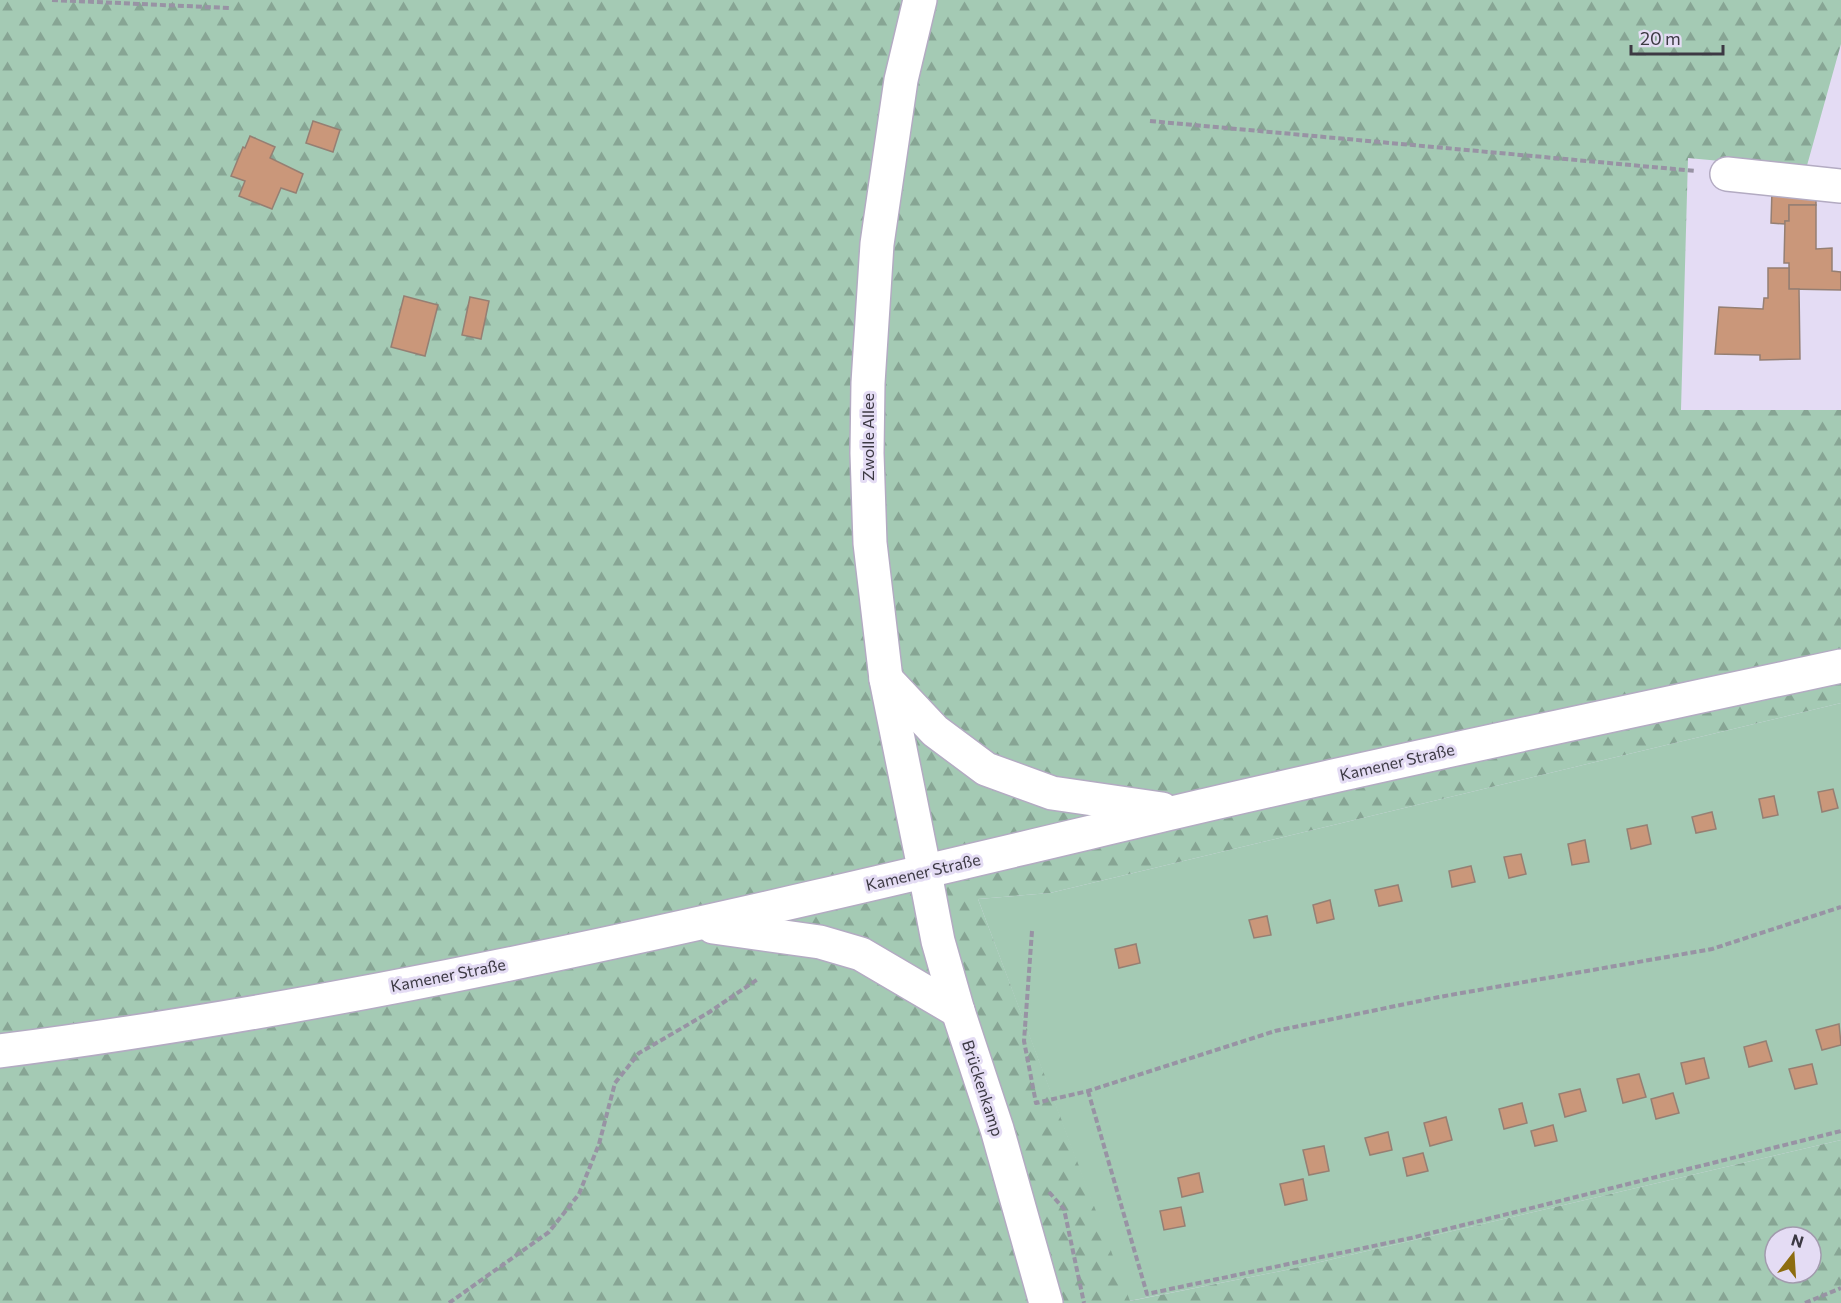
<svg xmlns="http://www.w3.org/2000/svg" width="1841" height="1303" viewBox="0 0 1841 1303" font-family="Commissioner,sans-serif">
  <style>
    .green { fill: #a4cab4 }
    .forest { fill: url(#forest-firs); fill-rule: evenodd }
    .building { fill: #ca977a; stroke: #957f73; stroke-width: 1.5 }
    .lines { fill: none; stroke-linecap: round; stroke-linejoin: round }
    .minor-casing { stroke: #b3abc2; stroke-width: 36 }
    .tertiary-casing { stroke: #b3abc2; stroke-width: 36 }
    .secondary-casing { stroke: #b3abc2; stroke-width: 36 }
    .path { stroke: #9893a4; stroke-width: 4; stroke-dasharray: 6 3; stroke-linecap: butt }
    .minor { stroke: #fff; stroke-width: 33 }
    .tertiary { stroke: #fff; stroke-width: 33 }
    .secondary { stroke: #fff; stroke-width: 33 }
    .labels { text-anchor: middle; stroke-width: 6; stroke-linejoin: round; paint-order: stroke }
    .street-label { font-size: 16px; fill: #3c3943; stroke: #e4dcf4 }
  </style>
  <defs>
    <pattern id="forest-firs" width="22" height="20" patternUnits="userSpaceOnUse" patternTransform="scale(1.5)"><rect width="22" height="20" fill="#a4cab4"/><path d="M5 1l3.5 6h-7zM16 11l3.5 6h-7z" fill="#87a594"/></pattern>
  </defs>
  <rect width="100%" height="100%" fill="#e4dcf4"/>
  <polygon class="green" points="1841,703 1841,1140 1286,1270 1129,1301 978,899 1050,893"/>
  <path class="forest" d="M0,0H1841V44L1806,169L1688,158L1681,410H1841V703L1050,893L978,899L1130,1301L1286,1270L1841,1140V1303H0ZM1775,1237H1811V1273H1775Z"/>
  <g class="building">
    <polygon points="313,121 340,130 333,152 306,143"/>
    <polygon points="250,136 275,147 270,158 303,174 296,193 281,188 272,209 239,196 245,181 231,176 243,147 245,148"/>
    <polygon points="1772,190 1816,193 1816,205 1789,205 1789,221 1785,221 1785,224 1771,223"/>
    <polygon points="1789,205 1816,205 1816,249 1832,248 1832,271 1841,272 1841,290 1789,289 1789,263 1784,263 1785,221 1789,221"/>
    <polygon points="1768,268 1789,268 1789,289 1799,289 1800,359 1760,360 1760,355 1715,354 1719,307 1763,309 1764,298 1768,298"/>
    <polygon points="404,296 438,305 425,356 391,347"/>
    <polygon points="470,297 489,301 481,339 462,335"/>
    <polygon points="1833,789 1838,808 1822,812 1818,792"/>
    <polygon points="1774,796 1778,815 1763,818 1759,799"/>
    <polygon points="1712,812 1716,829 1696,833 1692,817"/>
    <polygon points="1647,825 1651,844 1631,849 1627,829"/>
    <polygon points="1585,840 1589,862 1572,865 1568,844"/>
    <polygon points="1521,854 1526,874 1509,878 1504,857"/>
    <polygon points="1471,866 1475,882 1452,887 1449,871"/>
    <polygon points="1398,885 1402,901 1379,906 1375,890"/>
    <polygon points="1330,900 1334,919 1317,923 1313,905"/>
    <polygon points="1267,916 1271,935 1254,938 1249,920"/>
    <polygon points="1136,944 1140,963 1119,968 1115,949"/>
    <polygon points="1839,1024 1841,1045 1822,1050 1816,1030"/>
    <polygon points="1766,1041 1772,1061 1749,1067 1744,1047"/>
    <polygon points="1704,1058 1709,1078 1686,1084 1681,1063"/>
    <polygon points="1812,1064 1817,1084 1795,1089 1789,1069"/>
    <polygon points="1639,1074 1646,1097 1623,1103 1617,1079"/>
    <polygon points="1580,1089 1586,1111 1565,1117 1559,1094"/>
    <polygon points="1673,1093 1679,1113 1656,1119 1651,1099"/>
    <polygon points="1522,1103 1527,1123 1504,1129 1499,1109"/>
    <polygon points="1446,1117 1452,1140 1430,1146 1424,1123"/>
    <polygon points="1553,1125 1557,1141 1535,1146 1531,1131"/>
    <polygon points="1388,1132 1392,1150 1370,1155 1365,1138"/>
    <polygon points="1324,1146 1329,1171 1309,1175 1303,1150"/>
    <polygon points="1423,1153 1428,1171 1407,1176 1403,1158"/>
    <polygon points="1199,1173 1203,1192 1182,1197 1178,1178"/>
    <polygon points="1303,1179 1307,1200 1285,1205 1280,1184"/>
    <polygon points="1181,1207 1185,1226 1164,1230 1160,1211"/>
  </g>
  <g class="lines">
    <g class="minor-casing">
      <g id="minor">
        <polyline points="1727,174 1841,186"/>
        <polyline points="925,873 938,941 958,1011 997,1129 1046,1303"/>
      </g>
    </g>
    <g class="tertiary-casing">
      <polyline id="tertiary" points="920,0 901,80 877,244 868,383 867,453 870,543 886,679 925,873"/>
    </g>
    <g class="secondary-casing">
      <g id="secondary">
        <polyline points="886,679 935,731 986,769 1052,793 1162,809"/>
        <polyline points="713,927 820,942 861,954 958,1011"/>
        <path d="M0,1051C397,1000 787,904 1176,812C1397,760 1619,714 1841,666"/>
      </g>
    </g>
    <g class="path">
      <polyline points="52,0 229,8"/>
      <polyline points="1150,121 1696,171"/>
      <polyline points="1032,931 1024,1041 1036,1103 1088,1091 1275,1031 1439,997 1712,949 1841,907"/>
      <polyline points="1088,1091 1147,1294 1411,1238 1841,1131"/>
      <polyline points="1049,1192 1064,1209 1084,1303"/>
      <polyline points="449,1303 549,1232 579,1194 599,1144 615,1083 639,1053 708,1013 758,979"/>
      <polyline points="1805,1303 1841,1288"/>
    </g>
    <use href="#minor" class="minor"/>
    <use href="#tertiary" class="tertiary"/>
    <use href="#secondary" class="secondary"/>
  </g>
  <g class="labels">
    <g class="street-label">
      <text transform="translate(868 437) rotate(-90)" y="6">Zwolle Allee</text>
      <text transform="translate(1397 762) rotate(-13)" y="6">Kamener Straße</text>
      <text transform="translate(923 872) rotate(-13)" y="6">Kamener Straße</text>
      <text transform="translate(448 975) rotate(-11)" y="6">Kamener Straße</text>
      <text transform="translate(983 1088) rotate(72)" y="6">Brückenkamp</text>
    </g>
  </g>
  <g transform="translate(1793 1255) rotate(17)"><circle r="28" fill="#e4dcf4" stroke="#a19bad" stroke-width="1.5"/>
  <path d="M0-4.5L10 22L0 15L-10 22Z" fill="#8d6c0f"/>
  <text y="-9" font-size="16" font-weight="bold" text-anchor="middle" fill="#3c3943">N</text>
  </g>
  <path d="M1631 45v9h92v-9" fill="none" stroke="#3c3943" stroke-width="3"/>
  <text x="1640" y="45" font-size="18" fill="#3c3943" stroke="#e4dcf4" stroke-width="4.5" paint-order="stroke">20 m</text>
</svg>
